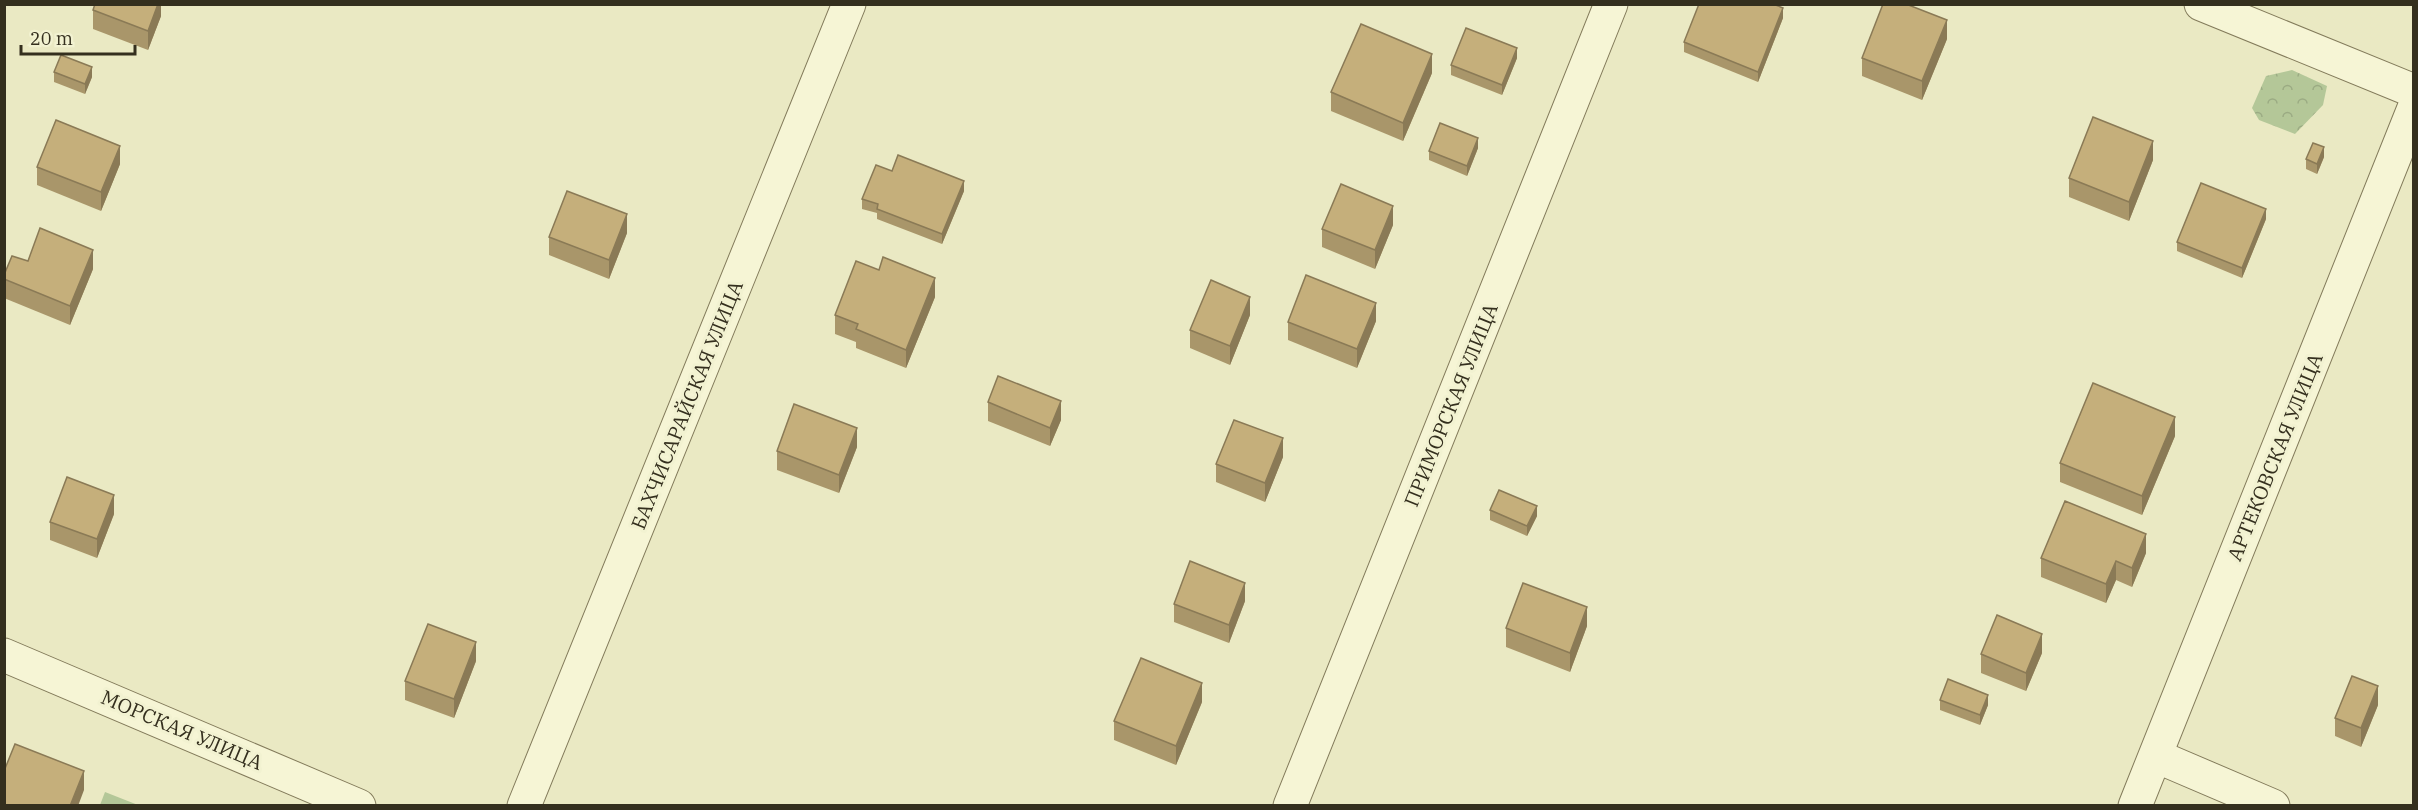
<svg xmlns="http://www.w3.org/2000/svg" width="2418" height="810" viewBox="0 0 2418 810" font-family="'IBM Plex Serif',serif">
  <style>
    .grass { fill: #b4c798 }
    .forest { fill: url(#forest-crowns) }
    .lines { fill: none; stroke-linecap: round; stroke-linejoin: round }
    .minor-casing { stroke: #837b5b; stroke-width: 35 }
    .minor { stroke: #f6f5d5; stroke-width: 33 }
    .wall { fill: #a9966a }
    .shaded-wall { fill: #8a7a56 }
    .building { fill: #c5af7b; stroke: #8a7a56; stroke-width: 1.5 }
    .labels { text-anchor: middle; stroke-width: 6; stroke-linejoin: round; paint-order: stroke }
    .street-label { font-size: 20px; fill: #342f1e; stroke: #f2f2d1 }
  </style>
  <defs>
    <pattern id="forest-crowns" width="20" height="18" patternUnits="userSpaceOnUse" patternTransform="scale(1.5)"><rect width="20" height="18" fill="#b4c798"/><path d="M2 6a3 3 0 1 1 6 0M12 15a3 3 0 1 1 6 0" fill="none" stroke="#9bab83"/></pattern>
  </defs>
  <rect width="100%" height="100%" fill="#eae9c3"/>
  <polygon class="grass" points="105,792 138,805 100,805"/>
  <polygon class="forest" points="2292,70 2327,86 2323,105 2295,134 2259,120 2252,108 2266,76"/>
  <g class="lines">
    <g class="minor-casing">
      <g id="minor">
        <polyline points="2201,4 2414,91"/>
        <polyline points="4,655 359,806"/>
        <polyline points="2156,756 2273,806"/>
        <polyline points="524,806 849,4"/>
        <polyline points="1290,806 1611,4"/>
        <polyline points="2135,806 2414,108"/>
      </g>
    </g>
    <use href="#minor" class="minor"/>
  </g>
  <g class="wall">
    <polygon points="161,4 161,16 148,50 93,29 93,10"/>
    <polygon points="1783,18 1758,82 1684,52 1684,42"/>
    <polygon points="1947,39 1922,100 1862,76 1862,58"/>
    <polygon points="1517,58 1502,95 1451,75 1451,65"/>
    <polygon points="54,72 92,77 85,94 54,82"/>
    <polygon points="1432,73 1403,141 1331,111 1331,92"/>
    <polygon points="1478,148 1467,176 1429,160 1429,151"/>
    <polygon points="2324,157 2317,174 2306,169 2306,159"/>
    <polygon points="2153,160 2129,221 2069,197 2069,178"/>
    <polygon points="120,164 101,211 37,185 37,167"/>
    <polygon points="964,191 942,244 877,219 877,213 862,209 862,199"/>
    <polygon points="2266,219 2242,278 2177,251 2177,242"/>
    <polygon points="1393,225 1375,269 1322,247 1322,229"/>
    <polygon points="627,233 609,279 549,255 549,237"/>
    <polygon points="28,261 93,269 70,325 4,298 4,275"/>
    <polygon points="879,270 935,297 906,368 856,348 856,342 835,334 835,315"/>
    <polygon points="1250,315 1230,365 1190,348 1190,330"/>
    <polygon points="1376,321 1357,368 1288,340 1288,322"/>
    <polygon points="988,402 1061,420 1050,446 988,421"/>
    <polygon points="2175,436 2142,515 2060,482 2060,463"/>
    <polygon points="857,447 839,493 777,470 777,451"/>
    <polygon points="1283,457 1265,502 1216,482 1216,464"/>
    <polygon points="1490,510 1537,516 1527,536 1490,520"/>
    <polygon points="114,514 97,558 50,540 50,522"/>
    <polygon points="2146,553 2132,587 2116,580 2106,603 2041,577 2041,558"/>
    <polygon points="1245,601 1229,643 1174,622 1174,604"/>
    <polygon points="1587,626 1570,672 1506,647 1506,628"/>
    <polygon points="2042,653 2026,691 1981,673 1981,654"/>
    <polygon points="476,661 454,718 405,700 405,681"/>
    <polygon points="1940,700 1988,705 1980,725 1940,710"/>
    <polygon points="1202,702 1176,765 1114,740 1114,721"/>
    <polygon points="2378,705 2361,747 2335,736 2335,718"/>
  </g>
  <g class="shaded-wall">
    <polygon points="158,4 161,4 161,16 148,50 148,31"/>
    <polygon points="1783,8 1783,18 1758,82 1758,72"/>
    <polygon points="1947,20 1947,39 1922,100 1922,81"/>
    <polygon points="1517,48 1517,58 1502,95 1502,85"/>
    <polygon points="1432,54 1432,73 1403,141 1403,123"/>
    <polygon points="92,67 92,77 85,94 85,84"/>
    <polygon points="1478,138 1478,148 1467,176 1467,166"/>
    <polygon points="2153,141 2153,160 2129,221 2129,202"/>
    <polygon points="120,146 120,164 101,211 101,192"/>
    <polygon points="2324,147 2324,157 2317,174 2317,164"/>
    <polygon points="964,181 964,191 942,244 942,234"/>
    <polygon points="1393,206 1393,225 1375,269 1375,250"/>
    <polygon points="2266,209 2266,219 2242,278 2242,268"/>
    <polygon points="627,214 627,233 609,279 609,260"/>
    <polygon points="93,250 93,269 70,325 70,306"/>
    <polygon points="935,278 935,297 906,368 906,350"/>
    <polygon points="1250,297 1250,315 1230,365 1230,346"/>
    <polygon points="1376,303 1376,321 1357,368 1357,349"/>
    <polygon points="1061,401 1061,420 1050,446 1050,428"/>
    <polygon points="2175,417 2175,436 2142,515 2142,496"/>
    <polygon points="857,428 857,447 839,493 839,475"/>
    <polygon points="1283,438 1283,457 1265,502 1265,483"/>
    <polygon points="114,495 114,514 97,558 97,539"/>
    <polygon points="1537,506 1537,516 1527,536 1527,526"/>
    <polygon points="2146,534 2146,553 2132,587 2132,568"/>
    <polygon points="2116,561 2116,580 2106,603 2106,584"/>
    <polygon points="1245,583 1245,601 1229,643 1229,625"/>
    <polygon points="1587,607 1587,626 1570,672 1570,653"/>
    <polygon points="2042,634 2042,653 2026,691 2026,673"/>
    <polygon points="476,642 476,661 454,718 454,699"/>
    <polygon points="1202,683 1202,702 1176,765 1176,746"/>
    <polygon points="2378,686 2378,705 2361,747 2361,728"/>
    <polygon points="1988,695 1988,705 1980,725 1980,715"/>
    <polygon points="84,771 84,790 78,806 70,806"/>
  </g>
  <g class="building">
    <polygon points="95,4 158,4 148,31 93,10"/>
    <polygon points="1699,4 1773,4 1783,8 1758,72 1684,42"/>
    <polygon points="1883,4 1906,4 1947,20 1922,81 1862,58"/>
    <polygon points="1361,24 1432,54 1403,123 1331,92"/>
    <polygon points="1466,28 1517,48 1502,85 1451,65"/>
    <polygon points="61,55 92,67 85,84 54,72"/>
    <polygon points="2093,117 2153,141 2129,202 2069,178"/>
    <polygon points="56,120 120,146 101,192 37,167"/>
    <polygon points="1440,123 1478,138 1467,166 1429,151"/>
    <polygon points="2313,143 2324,147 2317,164 2306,159"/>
    <polygon points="898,155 964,181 942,234 877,209 878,204 862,199 876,165 892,171"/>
    <polygon points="2201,183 2266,209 2242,268 2177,242"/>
    <polygon points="1341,184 1393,206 1375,250 1322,229"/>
    <polygon points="567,191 627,214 609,260 549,237"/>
    <polygon points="40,228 93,250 70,306 4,279 4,275 12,256 28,261"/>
    <polygon points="883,257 935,278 906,350 856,329 858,324 835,315 856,261 879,270"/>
    <polygon points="1306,275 1376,303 1357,349 1288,322"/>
    <polygon points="1211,280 1250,297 1230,346 1190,330"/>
    <polygon points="998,376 1061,401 1050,428 988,402"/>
    <polygon points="2093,383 2175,417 2142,496 2060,463"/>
    <polygon points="794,404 857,428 839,475 777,451"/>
    <polygon points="1234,420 1283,438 1265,483 1216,464"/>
    <polygon points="67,477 114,495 97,539 50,522"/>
    <polygon points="1499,490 1537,506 1527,526 1490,510"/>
    <polygon points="2065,501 2146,534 2132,568 2116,561 2106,584 2041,558"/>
    <polygon points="1190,561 1245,583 1229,625 1174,604"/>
    <polygon points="1523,583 1587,607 1570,653 1506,628"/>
    <polygon points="1997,615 2042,634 2026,673 1981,654"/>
    <polygon points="428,624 476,642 454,699 405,681"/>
    <polygon points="1141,658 1202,683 1176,746 1114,721"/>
    <polygon points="2352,676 2378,686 2361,728 2335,718"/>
    <polygon points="1948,679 1988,695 1980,715 1940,700"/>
    <polygon points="15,744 84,771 70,806 4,806 4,771"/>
  </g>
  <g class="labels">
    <g class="street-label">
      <text transform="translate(687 405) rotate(-68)" y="7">БАХЧИСАРАЙСКАЯ УЛИЦА</text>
      <text transform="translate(1451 405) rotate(-68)" y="7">ПРИМОРСКАЯ УЛИЦА</text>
      <text transform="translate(2275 457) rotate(-68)" y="7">АРТЕКОВСКАЯ УЛИЦА</text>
      <text transform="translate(182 730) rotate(23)" y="7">МОРСКАЯ УЛИЦА</text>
    </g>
  </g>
  <rect width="2418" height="810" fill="none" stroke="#342f1e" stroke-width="12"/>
  <path d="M21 45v9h114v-9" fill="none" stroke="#342f1e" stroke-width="3"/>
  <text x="30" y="45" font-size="18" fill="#342f1e" stroke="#f2f2d1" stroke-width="4.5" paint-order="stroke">20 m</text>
</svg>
